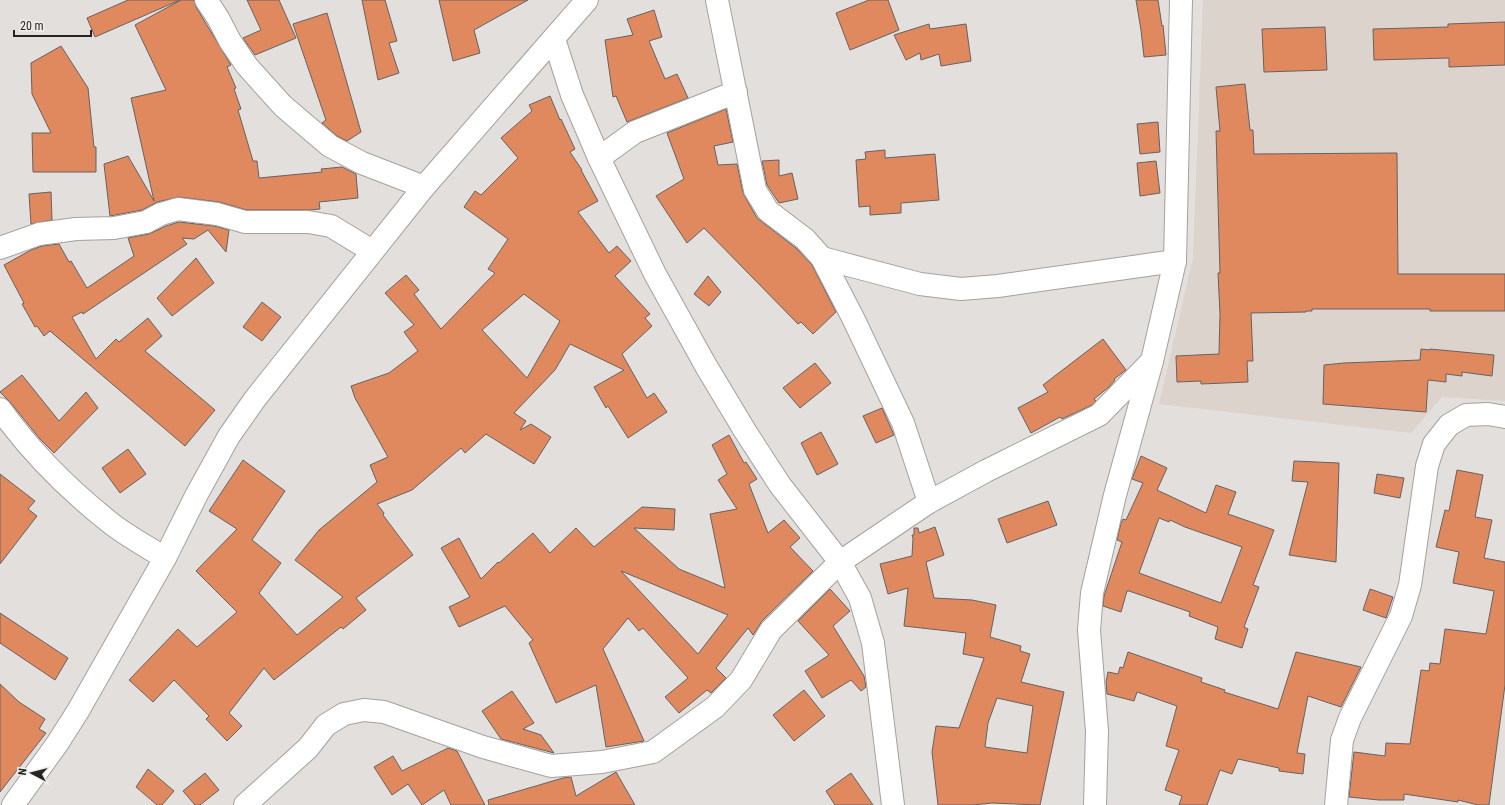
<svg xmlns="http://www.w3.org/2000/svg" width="1505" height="805" viewBox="0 0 1505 805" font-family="'Roboto Condensed',sans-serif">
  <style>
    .built { fill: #dcd3cc }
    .building { fill: #e0895f; stroke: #666261; fill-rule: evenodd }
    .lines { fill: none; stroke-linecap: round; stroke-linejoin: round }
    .street-casing { stroke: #a4a19e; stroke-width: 24 }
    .street { stroke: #fff; stroke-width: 22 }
  </style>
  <rect width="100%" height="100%" fill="#e2dfdd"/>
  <polygon class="built" points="1203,0 1505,0 1505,401 1442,397 1411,433 1159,404 1193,258"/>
  <g class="building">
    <polygon points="128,0 180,0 95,37 87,18"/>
    <polygon points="181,0 194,0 196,7 231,65 227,67 236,88 234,89 241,109 238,110 253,161 257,161 259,178 322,172 321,169 342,167 356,174 358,198 319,202 320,209 310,210 247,210 219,202 179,197 157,202 142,210 110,216 104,164 128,156 154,201 131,98 166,90 135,25"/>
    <polygon points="247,0 279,0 296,38 255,55 243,38 261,30"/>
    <polygon points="362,0 385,0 397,41 389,43 399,73 378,80"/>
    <polygon points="439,0 528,0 474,30 480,53 453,61"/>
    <polygon points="869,0 888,0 899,30 850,50 836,13"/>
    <polygon points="1136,0 1158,0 1162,26 1163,25 1166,55 1144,57 1141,30"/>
    <polygon points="654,10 662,37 649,41 665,79 677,74 688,98 627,122 616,96 613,97 605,40 633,35 627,19"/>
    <polygon points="327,13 361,132 347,141 337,136 322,123 326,120 293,24"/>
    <polygon points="1505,22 1505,65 1449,67 1449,58 1374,60 1373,29 1448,27 1448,24"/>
    <polygon points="929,24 930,29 966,24 971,61 941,66 939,54 921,60 920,53 906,60 894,35"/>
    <polygon points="1325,27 1327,70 1264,72 1262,29"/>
    <polygon points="61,46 88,88 94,147 96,147 96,172 33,172 32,133 51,133 32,94 31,63"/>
    <polygon points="1245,84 1250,130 1253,130 1254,154 1397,153 1398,274 1505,274 1505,311 1430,311 1430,309 1312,309 1312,311 1306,311 1306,312 1251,313 1253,361 1247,361 1248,382 1201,384 1201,381 1177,382 1176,356 1219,354 1220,314 1218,273 1220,273 1216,131 1220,131 1216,87"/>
    <path d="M550,96L560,120L561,119L575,149L570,152L582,170H581L598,201L578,212L609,253L617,246L631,261L615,276L650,314L645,318L652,326L622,354L647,398L654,393L667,412L628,438L608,406L606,408L594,387L624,370L570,344L555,370L514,413L526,421L520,430L531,424L551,437L534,464L486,434L465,453L461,448L412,490L377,504L384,513L383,515L413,555L356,598L366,610L343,629L341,627L274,680L264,668L229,713L242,726L227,741L206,719L209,716L174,680L153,702L129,680L178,629L197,647L237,612L196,571L237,529L209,511L243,460L285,491L252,540L281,563L259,593L297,635L343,597L295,560L319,530L377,482L370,465L388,457L355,398L351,386L389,373L418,351L404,332L414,325L385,293L406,275L419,290L414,294L441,329L495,273L488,269L508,239L464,207L475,191L481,195L518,158L501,138L532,111L529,105ZM524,294L560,321L527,378L482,330Z"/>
    <polygon points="726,109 733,142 714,146 718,165 737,164 743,193 757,218 796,248 812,265 836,312 813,334 801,322 798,324 704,228 687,243 656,196 684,179 667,133"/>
    <polygon points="1158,122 1160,152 1140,154 1137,124"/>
    <polygon points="885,150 885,158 935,154 939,200 901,203 901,213 870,215 870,206 859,207 856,160 866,159 865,152"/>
    <polygon points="779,160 779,176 792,173 798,199 779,203 767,185 762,161"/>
    <polygon points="1156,161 1160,193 1140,196 1137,163"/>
    <polygon points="51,192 52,220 31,224 29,194"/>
    <polygon points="179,222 214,226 229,230 226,252 208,230 194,239 182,238 187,244 83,314 82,312 72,317 96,359 116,339 119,342 148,318 162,336 145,351 215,410 185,446 50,331 44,336 37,326 35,327 22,304 24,303 4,265 31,250 42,246 59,244 69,262 71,261 87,288 134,256 128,238 149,234 166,226"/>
    <polygon points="196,258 214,283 172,316 157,298"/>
    <polygon points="708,276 721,292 709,306 694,294"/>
    <polygon points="262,302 281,317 262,341 243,327"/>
    <polygon points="1103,339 1126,370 1114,379 1115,380 1109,387 1094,399 1096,401 1092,405 1062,419 1060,417 1031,433 1018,408 1048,392 1043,385"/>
    <polygon points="1421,349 1430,350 1430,349 1494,355 1492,376 1462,372 1462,376 1446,374 1446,382 1428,380 1426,412 1323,404 1324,365 1344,363 1420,360"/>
    <polygon points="815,363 831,383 800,408 783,388"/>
    <polygon points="22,375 59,421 86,392 98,408 54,453 40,439 10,402 0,392"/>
    <polygon points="882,408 894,435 876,443 863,416"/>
    <polygon points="821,432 838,464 817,475 801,443"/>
    <path d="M729,435L744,463L746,462L757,479L749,484L768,533L784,520L800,538L790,547L813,571L762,621L753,635L748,628L716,668L726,678L711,693L707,690L679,713L665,697L688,678L643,628L639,631L628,618L603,649L644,741L606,747L596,685L556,703L529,643L533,640L505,606L459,627L449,607L470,597L441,548L459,538L481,579L498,562L499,563L533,533L550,553L576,528L594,547L642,507L675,509L674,530L634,528L679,569L725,588L710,514L737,509L718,480L727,474L712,445ZM621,571L728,615L698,654Z"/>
    <polygon points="128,449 146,474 120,493 102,468"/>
    <path d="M1141,456L1167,468L1157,490L1206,513L1216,485L1236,492L1228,514L1274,530L1253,585L1259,587L1244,627L1248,629L1242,648L1215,639L1218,627L1189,616L1190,612L1129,591H1127L1121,612L1103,606L1104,596L1122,542L1117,540L1121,523L1123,519L1126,520L1143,483L1132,479ZM1159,518L1169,522L1170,520L1185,527L1242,547L1221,603L1139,573Z"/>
    <polygon points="1294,461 1339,463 1336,562 1289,555 1308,482 1292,481"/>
    <polygon points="1457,470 1483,475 1475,517 1492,520 1484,558 1505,562 1505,685 1489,805 1478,805 1458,800 1458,802 1404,794 1404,800 1379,800 1349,797 1354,752 1385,756 1386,743 1410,744 1421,670 1429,671 1430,663 1440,664 1445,629 1486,634 1494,591 1453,583 1459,552 1436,547 1445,510 1449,511"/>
    <polygon points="0,474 35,501 28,509 37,516 0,564"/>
    <polygon points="1377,474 1404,478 1400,498 1374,493"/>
    <polygon points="1048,501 1057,525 1007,543 998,519"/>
    <path d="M935,527L944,555L926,562L934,598L972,600L996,605L990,637L1021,646L1020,651L1030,654L1021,682L1064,692L1040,805L992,803L973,805H938L932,752L936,726L959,728L984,658L963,654L966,633L904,626L908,588L888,594L880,564L912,556L913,538L912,535H914V528H918L919,533ZM997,698L1033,706L1027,753L985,747L988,723Z"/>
    <polygon points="830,589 850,611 833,626 864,676 866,687 861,691 851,680 822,698 805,671 829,655 798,621"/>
    <polygon points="1370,589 1393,597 1386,618 1363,610"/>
    <polygon points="0,613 68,658 55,680 0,643"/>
    <polygon points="1128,652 1202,678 1201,682 1225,690 1224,692 1278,709 1296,652 1361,667 1341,707 1308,696 1297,753 1305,754 1303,774 1279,771 1279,768 1238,759 1232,774 1220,770 1207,805 1179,805 1182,796 1165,790 1179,750 1166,746 1177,706 1137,692 1134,701 1107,694 1106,682 1108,672 1118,674 1120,667 1123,668"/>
    <polygon points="0,684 19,702 45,719 39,729 46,733 0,792"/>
    <polygon points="804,690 825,716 794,741 773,715"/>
    <polygon points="512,691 534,723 523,729 541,735 554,753 501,739 482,711"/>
    <polygon points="448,748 457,751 485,805 451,805 444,790 422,805 408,784 392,795 374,767 393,756 402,771"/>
    <polygon points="148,769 174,791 162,805 157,805 136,787"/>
    <polygon points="616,772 635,805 489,805 488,800 563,778 571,777 576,796"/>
    <polygon points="205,773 219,790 200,805 195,805 183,791"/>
    <polygon points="851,773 873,805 835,805 826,791"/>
  </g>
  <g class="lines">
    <g class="street-casing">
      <g id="street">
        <polyline points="206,0 218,18 230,41 247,66 283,106 330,146 362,163 424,187"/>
        <polyline points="717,0 755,190 768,211 805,239 822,258 853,318 903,423 929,502"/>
        <polyline points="554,39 572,95 599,158 655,274 706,366 745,431 780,485 840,562 860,598 873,643 893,805"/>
        <polyline points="599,158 635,132 736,92"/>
        <polyline points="0,248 39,234 76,229 114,228 146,222 161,214 178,209 217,214 245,222 308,222 331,226 372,251"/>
        <polyline points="822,258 920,284 961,289 998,286 1175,261"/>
        <path d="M0,409C30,451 68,489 108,521C125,535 146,546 165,558"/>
        <polyline points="13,805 57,744 78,711 165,558 197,494 229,436 255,399 424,187 587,0"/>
        <polyline points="245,805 308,748 326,725 344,714 364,710 384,712 483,747 551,766 602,762 653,752 715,707 741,680 771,630 840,562 929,502 986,471 1099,415 1152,361"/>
        <polyline points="1095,805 1097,731 1089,630 1092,593 1115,495 1152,361 1175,261 1181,0"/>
        <polyline points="1336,805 1342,740 1350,718 1401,616 1410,585 1427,466 1434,444 1449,425 1466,415 1488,414 1505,417"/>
      </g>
    </g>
    <use href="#street" class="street"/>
  </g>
  <g transform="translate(32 773) rotate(277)" stroke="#f0edea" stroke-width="3" paint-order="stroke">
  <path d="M0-3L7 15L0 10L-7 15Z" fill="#252423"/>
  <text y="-6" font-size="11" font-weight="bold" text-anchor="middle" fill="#252423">N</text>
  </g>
  <path d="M14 30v6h77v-6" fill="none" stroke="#252423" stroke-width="2"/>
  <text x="20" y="30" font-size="12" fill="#252423" stroke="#f0edea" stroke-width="3" paint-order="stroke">20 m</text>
</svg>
